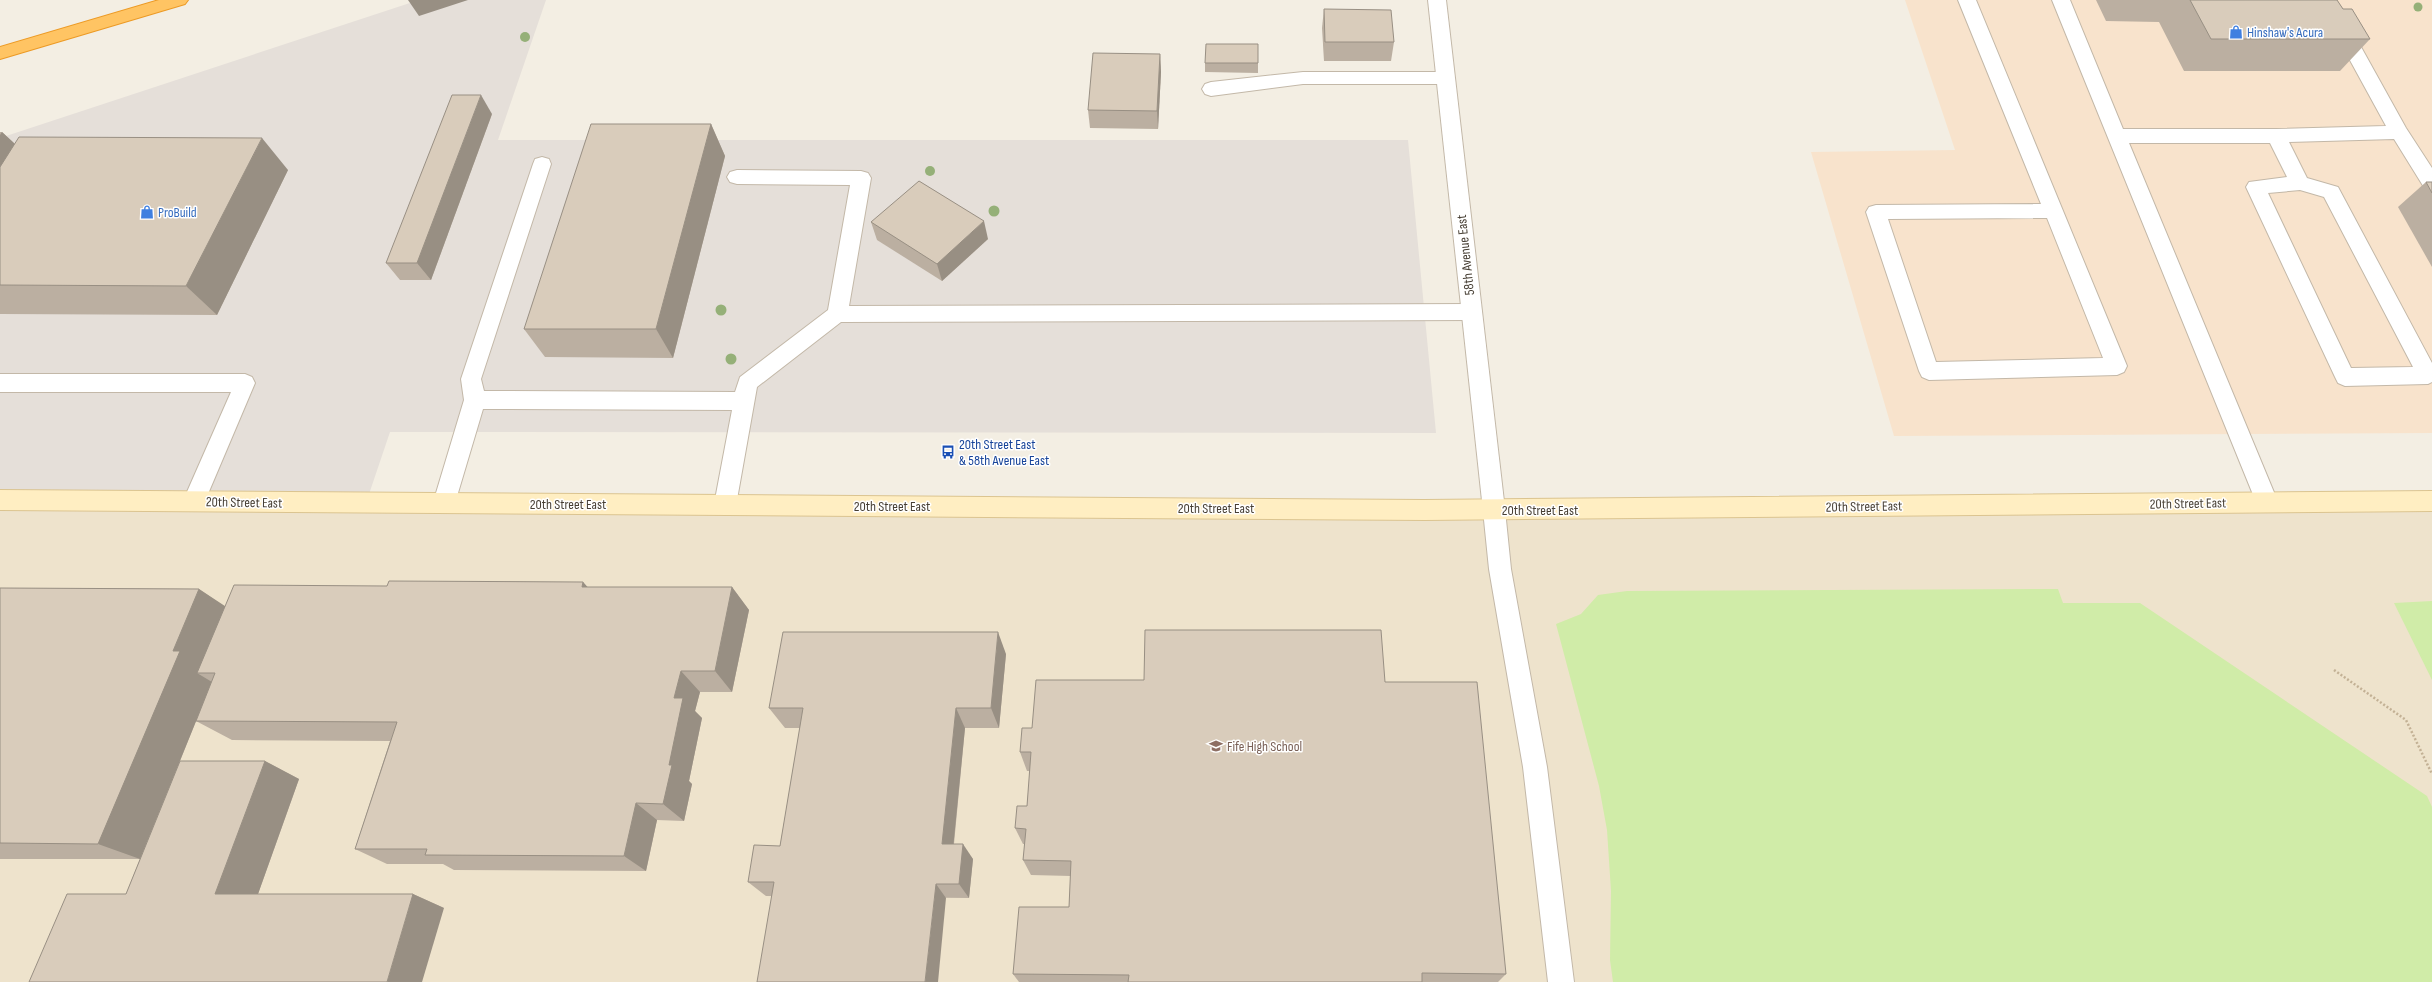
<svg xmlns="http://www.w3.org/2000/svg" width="2432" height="982" viewBox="0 0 2432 982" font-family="'Sofia Sans Condensed',sans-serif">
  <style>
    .commercial { fill: #f8e3cc }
    .industrial { fill: #e5dfd9 }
    .education { fill: #eee3cc }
    .green { fill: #d0eca8 }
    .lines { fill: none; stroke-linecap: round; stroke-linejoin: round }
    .lane-casing { stroke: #c3b8a8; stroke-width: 2 }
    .street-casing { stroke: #c3b8a8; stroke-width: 2 }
    .secondary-casing { stroke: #dbc490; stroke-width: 2 }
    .highway-casing { stroke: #ec9a25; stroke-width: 2 }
    .path { stroke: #c3b195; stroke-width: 2.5; stroke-dasharray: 2 2; stroke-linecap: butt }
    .lane { fill: #fff; fill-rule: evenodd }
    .street { fill: #fff; fill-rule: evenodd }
    .secondary { fill: #ffeec2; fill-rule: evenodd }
    .highway { fill: #ffc463; fill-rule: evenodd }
    .tree { fill: #95b078 }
    .wall { fill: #bbafa1 }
    .shaded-wall { fill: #988f83 }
    .building { fill: #d9ccbb; stroke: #988f83 }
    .labels { text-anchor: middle; stroke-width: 3; stroke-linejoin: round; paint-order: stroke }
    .shop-label { font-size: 14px; fill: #366cbe; stroke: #fff; text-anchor: start }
    .street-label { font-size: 14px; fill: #463e33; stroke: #fff }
    .transit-label { font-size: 14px; fill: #164399; stroke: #fff; text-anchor: start }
    .education-label { font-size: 14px; fill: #785e54; stroke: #fff; text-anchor: start }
  </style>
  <rect width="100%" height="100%" fill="#f3eee3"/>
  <polygon class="commercial" points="1905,0 2432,0 2432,433 1894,436 1811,152 1955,150"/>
  <polygon class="industrial" points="419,0 546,0 498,140 1408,140 1436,433 390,432 366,503 0,500 0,138"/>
  <polygon class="education" points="0,500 2432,501 2432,982 0,982"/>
  <g class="green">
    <polygon points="2058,589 2063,603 2140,603 2427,796 2432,807 2432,982 1613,982 1610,960 1611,891 1607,830 1599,786 1556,624 1581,614 1598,595 1627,591"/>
    <polygon points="2432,601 2432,680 2394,603"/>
  </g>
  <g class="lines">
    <g class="lane-casing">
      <g id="lane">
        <path d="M1958,0H1976L2127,366L2124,372L2117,375L1929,380L1922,377L1919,371L1866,212L1869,207L1876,205L2041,204ZM2047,218L2103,358L1936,362L1888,219Z"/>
        <path d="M2052,0H2070L2123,129H2276L2386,126L2317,0H2335L2406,128L2432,168V191L2425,189L2394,139L2289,142L2307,178L2338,187L2432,363V382L2428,384L2345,386L2338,383L2335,377L2246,187L2249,182L2287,177L2270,143H2129L2278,502L2275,509L2267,512L2259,509L2256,502ZM2300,190L2324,197L2413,367L2351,368L2268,193Z"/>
        <polygon points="1303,72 1445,72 1451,73 1454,78 1451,83 1445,84 1303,84 1211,96 1205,94 1202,89 1205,84 1211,82"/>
        <polygon points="542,157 549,159 551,164 481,379 484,391 735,392 740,377 828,310 850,185 737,184 730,182 727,177 730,172 737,170 861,171 868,173 871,178 849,306 1471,304 1478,306 1481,312 1478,318 1471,320 841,322 757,387 736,505 733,512 725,515 717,512 714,505 732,410 483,409 455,503 452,510 444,513 436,510 433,503 464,400 461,379 533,164 535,159"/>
        <polygon points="0,374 245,374 252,377 255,383 202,508 194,511 186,508 183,501 231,392 0,392"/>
        <polygon points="1494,500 1502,503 1505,510 1511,569 1547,767 1574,982 1548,982 1523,767 1489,569 1483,510 1486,503"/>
      </g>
    </g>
    <g class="street-casing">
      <polygon id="street" points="1428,0 1446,0 1505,510 1502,517 1494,520 1486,517 1483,510"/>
    </g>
    <g class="secondary-casing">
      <polygon id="secondary" points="0,490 1425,500 2432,491 2432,511 1425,520 0,510"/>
    </g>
    <g class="highway-casing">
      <polygon id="highway" points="159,0 188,0 185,4 0,59 0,47"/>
    </g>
    <polyline class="path" points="2334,670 2406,720 2432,774"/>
    <use href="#lane" class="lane"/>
    <use href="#street" class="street"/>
    <use href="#secondary" class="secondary"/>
    <use href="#highway" class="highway"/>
  </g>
  <g class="tree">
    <circle cx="2418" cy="7" r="4.5"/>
    <circle cx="525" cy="37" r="5"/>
    <circle cx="930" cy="171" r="5"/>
    <circle cx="994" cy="211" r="5.5"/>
    <circle cx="721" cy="310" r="5.5"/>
    <circle cx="731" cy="359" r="5.5"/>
  </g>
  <g class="wall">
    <polygon points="2096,0 2337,0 2343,9 2370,39 2340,71 2184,71 2159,22 2106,21"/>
    <polygon points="1324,9 1394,42 1391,61 1324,61 1322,28"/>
    <polygon points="1160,54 1161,72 1158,129 1090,128 1088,110"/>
    <polygon points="1205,63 1258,63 1258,73 1205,72"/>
    <polygon points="492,114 431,280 400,280 386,263"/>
    <polygon points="711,124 725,156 673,358 545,357 524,329"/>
    <polygon points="0,132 2,132 15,144 288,170 217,315 0,314"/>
    <polygon points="2426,182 2432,182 2432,267 2398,207"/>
    <polygon points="871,222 988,239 942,281 877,240"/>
    <polygon points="583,582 587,587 732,587 749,610 732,692 700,692 695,711 702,718 689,781 692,784 684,821 657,820 646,871 454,870 443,864 387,864 355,849 390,741 232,740 196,721 180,761 265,761 299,779 258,894 413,894 444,908 126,894 140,859 0,859 0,588 199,589 225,607 387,586"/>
    <polygon points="1006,654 999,728 965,728 954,844 973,859 969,898 766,896 748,882 780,846 800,728 785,728 769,708"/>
    <polygon points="1385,682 1506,974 1498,982 1019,982 1013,974 1069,907 1071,876 1031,875 1023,860 1025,844 1023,844 1015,828 1027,806 1030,771 1027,771 1020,752 1032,728"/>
  </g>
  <g class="shaded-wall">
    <polygon points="408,0 468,0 419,16"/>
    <polygon points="1160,54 1161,72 1158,129 1157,111"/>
    <polygon points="481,95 492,114 431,280 417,263"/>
    <polygon points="711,124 725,156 673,358 656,329"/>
    <polygon points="2,132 29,157 0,205 0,135"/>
    <polygon points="262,138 288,170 217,315 186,286"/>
    <polygon points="984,221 988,239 942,281 937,264"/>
    <polygon points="583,582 604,605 582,587"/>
    <polygon points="732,587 749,610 732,692 715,671"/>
    <polygon points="199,589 234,612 215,673 197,673 212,682 140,859 98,844 173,651"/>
    <polygon points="998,632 1006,654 999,728 991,708"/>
    <polygon points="681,671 700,692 695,711 702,718 689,781 692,784 684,821 663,804 669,765 674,698"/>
    <polygon points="956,708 965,728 952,859 942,844"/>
    <polygon points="265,761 299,779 253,908 215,894"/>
    <polygon points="636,803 657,820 646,871 624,856"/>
    <polygon points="963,844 973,859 969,898 959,884"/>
    <polygon points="936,884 946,898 938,982 925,982"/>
    <polygon points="413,894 444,908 422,982 387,982"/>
  </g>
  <g class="building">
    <polygon points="2190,0 2337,0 2343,9 2352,9 2370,39 2211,39"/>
    <polygon points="1324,9 1391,10 1394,42 1325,42"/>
    <polygon points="1206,44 1258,44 1258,63 1205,63"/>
    <polygon points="1093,53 1160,54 1157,111 1088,110"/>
    <polygon points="452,95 481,95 417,263 386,263"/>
    <polygon points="591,124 711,124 656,329 524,329"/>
    <polygon points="19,137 262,138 186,286 0,285 0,167"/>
    <polygon points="919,181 984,221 937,264 871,222"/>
    <polygon points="2426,182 2432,182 2432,193"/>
    <polygon points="389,581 583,582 582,587 732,587 715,671 681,671 674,698 683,698 669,765 672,765 663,804 636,803 624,856 425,855 427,849 355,849 397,722 196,721 215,673 197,673 234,585 387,586"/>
    <polygon points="0,588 199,589 173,651 180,651 98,844 0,843"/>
    <polygon points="1145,630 1381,630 1385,682 1477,682 1506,974 1422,973 1422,982 1128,982 1129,975 1013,974 1019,907 1069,907 1071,861 1023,860 1026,829 1015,828 1017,806 1027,806 1031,752 1020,752 1022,728 1032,728 1036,680 1144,680"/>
    <polygon points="783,632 998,632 991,708 956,708 942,844 963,844 959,884 936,884 925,982 757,982 774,882 748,882 754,845 780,846 803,708 769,708"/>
    <polygon points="180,761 265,761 215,894 413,894 387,982 29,982 67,894 126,894"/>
  </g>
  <defs>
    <g id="shop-bare" transform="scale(1.08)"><path d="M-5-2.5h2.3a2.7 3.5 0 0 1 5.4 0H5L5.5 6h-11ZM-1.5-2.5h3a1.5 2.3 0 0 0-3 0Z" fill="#3f7fe0" stroke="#fff" stroke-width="2.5" paint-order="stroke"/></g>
    <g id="bus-bare" transform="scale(1.08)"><path d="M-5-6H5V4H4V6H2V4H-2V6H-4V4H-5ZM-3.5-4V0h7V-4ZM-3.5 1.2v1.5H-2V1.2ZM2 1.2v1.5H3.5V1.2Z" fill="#1a4fb4" stroke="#fff" stroke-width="2.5" paint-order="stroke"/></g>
    <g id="school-bare" transform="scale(1.08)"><path d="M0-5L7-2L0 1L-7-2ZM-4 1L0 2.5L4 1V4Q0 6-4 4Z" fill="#8d6e63" stroke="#fff" stroke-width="2.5" paint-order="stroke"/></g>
  </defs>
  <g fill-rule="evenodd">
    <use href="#shop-bare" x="2236" y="32"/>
    <use href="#shop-bare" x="147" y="212"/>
    <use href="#bus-bare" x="948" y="452"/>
    <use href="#school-bare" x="1216" y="746"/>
  </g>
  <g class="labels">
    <g class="shop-label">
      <text x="2247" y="37">Hinshaw's Acura</text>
      <text x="158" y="217">ProBuild</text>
    </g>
    <g class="street-label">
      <text transform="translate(1465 255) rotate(-96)" y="5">58th Avenue East</text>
      <text transform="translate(244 502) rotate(1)" y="5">20th Street East</text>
      <text transform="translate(2188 503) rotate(-1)" y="5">20th Street East</text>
      <text x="568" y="509">20th Street East</text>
      <text x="892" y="511">20th Street East</text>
      <text transform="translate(1864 506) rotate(-1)" y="5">20th Street East</text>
      <text x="1216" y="513">20th Street East</text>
      <text x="1540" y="515">20th Street East</text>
    </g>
    <g class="transit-label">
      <text x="959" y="449">20th Street East<tspan x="959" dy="16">&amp; 58th Avenue East</tspan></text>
    </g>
    <g class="education-label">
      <text x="1227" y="751">Fife High School</text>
    </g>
  </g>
</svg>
